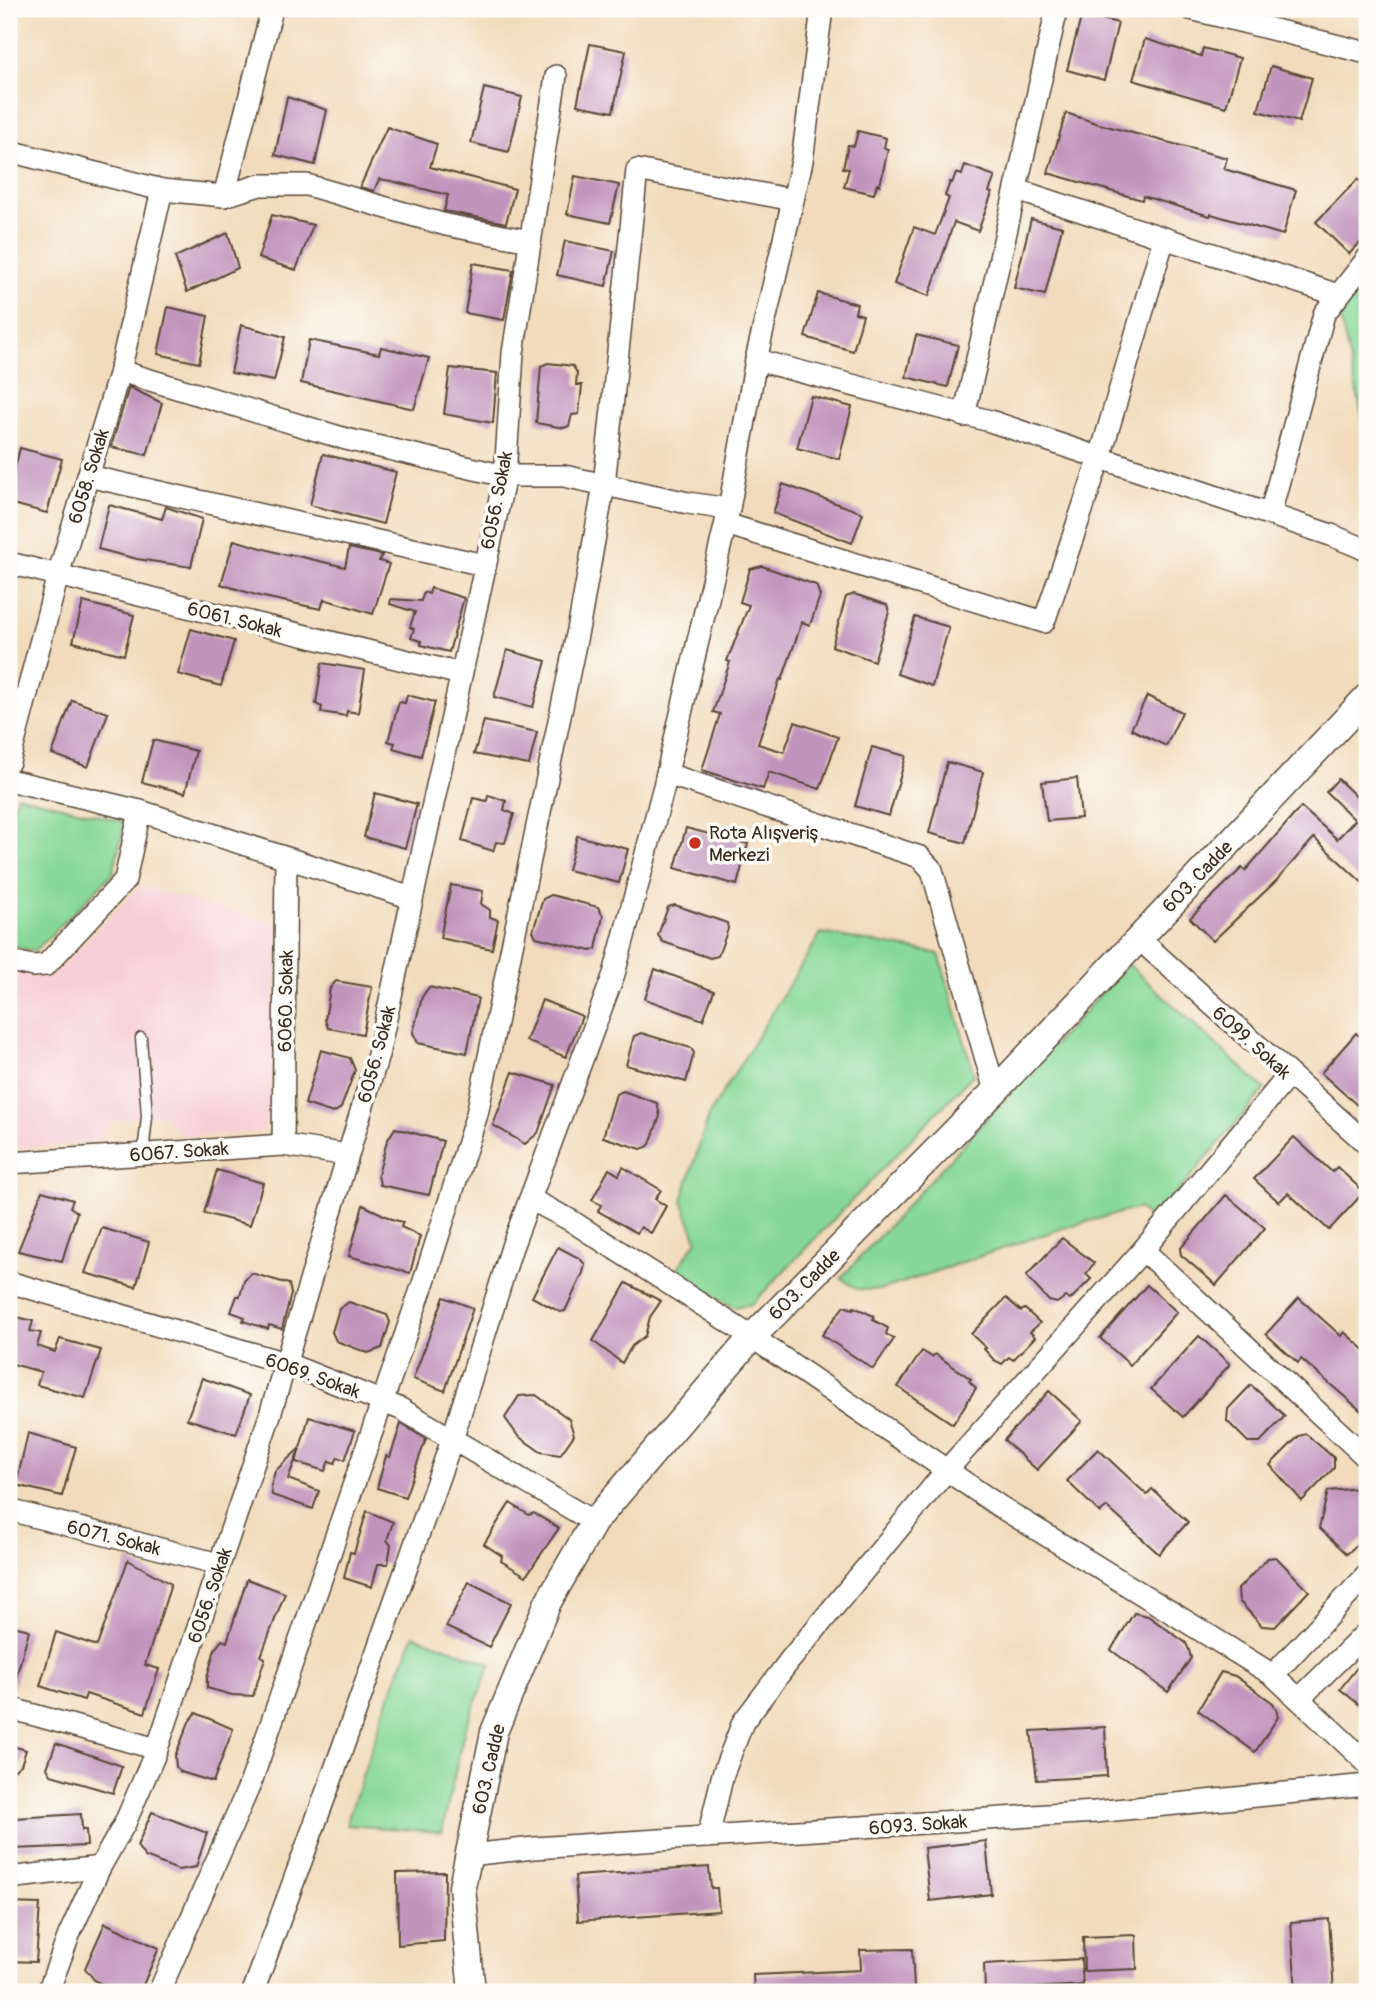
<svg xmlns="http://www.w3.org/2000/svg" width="1376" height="2001" viewBox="0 0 1376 2001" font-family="Pangolin,sans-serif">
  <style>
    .built { fill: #f6cfd6 }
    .green { fill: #87d898; stroke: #61815b; stroke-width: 2 }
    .building { fill: #c194bd }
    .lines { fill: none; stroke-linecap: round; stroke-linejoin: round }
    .service-casing { stroke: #564536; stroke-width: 13 }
    .minor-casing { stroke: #564536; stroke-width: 24 }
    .tertiary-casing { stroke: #564536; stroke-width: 29 }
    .service { stroke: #fff; stroke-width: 10 }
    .minor { stroke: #fff; stroke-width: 21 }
    .tertiary { stroke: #fff; stroke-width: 26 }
    .poi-dot { fill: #c8321e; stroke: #fdfcf7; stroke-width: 2.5 }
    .labels { text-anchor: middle; stroke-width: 7; stroke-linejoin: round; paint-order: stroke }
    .street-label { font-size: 19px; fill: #3b2a1e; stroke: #fdfcf7 }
    .poi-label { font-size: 19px; fill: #3b2a1e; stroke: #fdfcf7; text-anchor: start }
  </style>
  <rect width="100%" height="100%" fill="#fdfcf7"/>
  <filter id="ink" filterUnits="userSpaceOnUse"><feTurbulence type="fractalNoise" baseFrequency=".0143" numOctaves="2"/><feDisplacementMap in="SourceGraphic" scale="14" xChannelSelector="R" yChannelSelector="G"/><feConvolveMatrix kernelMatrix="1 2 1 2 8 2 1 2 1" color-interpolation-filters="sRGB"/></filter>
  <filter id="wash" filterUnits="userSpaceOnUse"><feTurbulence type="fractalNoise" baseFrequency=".00686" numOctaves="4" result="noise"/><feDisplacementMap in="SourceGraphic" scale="28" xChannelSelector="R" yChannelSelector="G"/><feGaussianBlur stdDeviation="1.57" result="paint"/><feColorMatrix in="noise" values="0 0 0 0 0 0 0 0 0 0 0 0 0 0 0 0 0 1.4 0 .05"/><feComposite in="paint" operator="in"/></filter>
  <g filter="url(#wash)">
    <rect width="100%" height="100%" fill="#f1dbbc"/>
    <polygon class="built" points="139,886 278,924 269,1119 263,1132 183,1136 162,1115 114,1120 94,1143 9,1149 9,970 48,980"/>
    <g class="green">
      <polygon points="1367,282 1367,436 1339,313"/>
      <polygon points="17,795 125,822 113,873 35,951 9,945 9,823"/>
      <polygon points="821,933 939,954 974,1074 752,1304 734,1307 674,1274 697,1240 682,1200 709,1115"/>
      <polygon points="1128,964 1265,1089 1152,1222 1139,1208 1066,1227 881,1290 857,1289 841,1278"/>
      <polygon points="414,1635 491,1664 464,1731 442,1832 346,1825 387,1702"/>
    </g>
    <g id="blocks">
      <g class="building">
        <polygon points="1082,14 1118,23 1104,80 1067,70"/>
        <polygon points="1145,39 1201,56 1203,48 1240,58 1226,107 1133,80"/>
        <polygon points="590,44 626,51 613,112 577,105"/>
        <polygon points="1271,66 1312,78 1299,122 1258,111"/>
        <polygon points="484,88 522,97 509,152 471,143"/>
        <polygon points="287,97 327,110 315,165 275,155"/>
        <polygon points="1066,113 1099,124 1227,158 1224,169 1296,190 1283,235 1211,214 1210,216 1143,196 1142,200 1048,173"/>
        <polygon points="387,127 437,144 430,167 515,189 506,223 444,211 448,195 391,181 379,179 374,191 360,187"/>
        <polygon points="858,131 886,138 884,148 888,149 880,185 877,184 874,194 844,187 849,169 843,168 848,145 854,146"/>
        <polygon points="965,165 995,176 989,192 992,193 978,231 954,222 929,296 894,284 914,227 935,235 949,198 945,196 950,182 952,183 956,173 962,175"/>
        <polygon points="575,176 619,185 610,223 567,214"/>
        <polygon points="1358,179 1367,189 1367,236 1349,254 1316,222"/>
        <polygon points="272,215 313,225 296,270 258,258"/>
        <polygon points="1031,219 1062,227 1045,295 1014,288"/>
        <polygon points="228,233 238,268 187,292 175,257"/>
        <polygon points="565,241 614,251 606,286 557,275"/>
        <polygon points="473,263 513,270 504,320 465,313"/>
        <polygon points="818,293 857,304 855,313 863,315 853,351 805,337"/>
        <polygon points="168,307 208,316 199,363 158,354"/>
        <polygon points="241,325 285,337 274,381 231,373"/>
        <polygon points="916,335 958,345 948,387 906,377"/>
        <polygon points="309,340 379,354 381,347 429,358 414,409 301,383"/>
        <polygon points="548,363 573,366 577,373 576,385 582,385 579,414 572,415 569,426 564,428 536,423 541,366"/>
        <polygon points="450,368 497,373 493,423 444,414"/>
        <polygon points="129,387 162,403 147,455 111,447"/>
        <polygon points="811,396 852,407 839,459 797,448"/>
        <polygon points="20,448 62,459 47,513 9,503 9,491"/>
        <polygon points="323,454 396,472 383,524 310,505"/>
        <polygon points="783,484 863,513 852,543 773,513"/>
        <polygon points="109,505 162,519 166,507 202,519 191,567 137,559 98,549"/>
        <polygon points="234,540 289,556 289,554 345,567 349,548 382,555 379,561 389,564 373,614 324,599 321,609 259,596 221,584"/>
        <polygon points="762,566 816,585 820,596 810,625 802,622 782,680 780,679 758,744 784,752 795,722 838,737 820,789 769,772 763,789 702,770 720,714 713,712 730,662 727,661 749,605 740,602 750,569"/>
        <polygon points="431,588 464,598 449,652 421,645 421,641 411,638 414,629 410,627 415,612 390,604 391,599 421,601 424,592 429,594"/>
        <polygon points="854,594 887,605 889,612 874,661 832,646 846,597"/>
        <polygon points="83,602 134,615 124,655 73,642"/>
        <polygon points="915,617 949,627 932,686 897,674"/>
        <polygon points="191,629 234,641 221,686 178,674"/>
        <polygon points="507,650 546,661 533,707 494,697"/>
        <polygon points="322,663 365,670 358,713 347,711 346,716 321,712 322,707 316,704"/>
        <polygon points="407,695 435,702 421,756 393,748 395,743 388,741 399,702 405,703"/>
        <polygon points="1147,696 1182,712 1166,746 1131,729"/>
        <polygon points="72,700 108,713 88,767 52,754"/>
        <polygon points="484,721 537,732 529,765 474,754"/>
        <polygon points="153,740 196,751 185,793 142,782"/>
        <polygon points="872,747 906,756 889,816 855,806"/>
        <polygon points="947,762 983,772 965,843 929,833"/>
        <polygon points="1077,778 1081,818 1047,821 1042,782"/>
        <polygon points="1338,779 1367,807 1367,887 1314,838 1276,881 1213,941 1190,918 1242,868 1245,871 1301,807 1337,839 1355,820 1326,792"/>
        <polygon points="375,793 417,804 405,848 364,837"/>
        <polygon points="488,795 506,801 504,810 514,814 505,843 496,842 493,851 462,841 473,798 487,801"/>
        <polygon points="686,828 748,844 737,885 675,868"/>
        <polygon points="577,836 628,849 619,883 568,870"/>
        <polygon points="451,885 483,891 481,904 490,910 490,917 498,920 492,949 440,938"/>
        <polygon points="551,895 598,907 603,916 596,949 591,951 536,937 533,931 543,899"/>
        <polygon points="675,905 727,923 728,929 718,956 710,958 663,942 658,935 668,907"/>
        <polygon points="655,969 714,991 703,1020 645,999"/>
        <polygon points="336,981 372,987 363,1034 328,1028 325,1020 330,988"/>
        <polygon points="429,987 478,998 467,1053 418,1043 413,1033 422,997"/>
        <polygon points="542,1000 582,1016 566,1057 526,1041"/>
        <polygon points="641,1033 691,1048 694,1053 686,1082 626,1065 634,1036"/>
        <polygon points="1356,1033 1367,1043 1367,1114 1321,1073"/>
        <polygon points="321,1050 350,1058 355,1070 341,1108 333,1113 305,1104"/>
        <polygon points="513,1072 555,1085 538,1133 525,1144 493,1125"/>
        <polygon points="623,1091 657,1103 660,1116 650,1144 647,1147 641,1149 603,1137 616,1094"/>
        <polygon points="395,1128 443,1141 429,1195 380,1185 378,1175 387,1141"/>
        <polygon points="1294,1137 1332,1172 1337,1167 1364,1192 1329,1230 1288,1193 1279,1202 1254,1179"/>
        <polygon points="623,1167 661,1190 655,1199 666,1206 651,1233 641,1227 637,1233 598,1211 601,1205 592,1200 609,1169 619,1175"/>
        <polygon points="217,1170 263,1183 250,1225 204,1213"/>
        <polygon points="42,1191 73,1200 70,1207 77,1212 62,1261 18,1251"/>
        <polygon points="1226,1195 1265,1228 1216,1285 1181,1255 1180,1249"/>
        <polygon points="363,1205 394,1220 403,1222 401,1227 420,1236 410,1273 349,1256"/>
        <polygon points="102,1228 149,1242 136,1287 85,1273"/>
        <polygon points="1062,1238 1094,1263 1086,1274 1091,1279 1070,1300 1065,1297 1057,1303 1049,1301 1026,1276"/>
        <polygon points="558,1247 579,1258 585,1264 583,1273 565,1311 560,1312 532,1297"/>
        <polygon points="251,1273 289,1284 291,1294 282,1329 269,1325 268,1329 243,1321 245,1317 231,1312 237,1296 240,1296 244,1281"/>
        <polygon points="626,1283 661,1301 650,1317 645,1336 632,1346 622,1363 593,1341"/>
        <polygon points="1147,1285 1177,1312 1130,1365 1100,1338"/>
        <polygon points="444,1297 473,1308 445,1391 413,1379"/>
        <polygon points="1006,1298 1021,1311 1025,1309 1040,1323 1030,1332 1035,1337 1013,1360 1009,1357 1002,1364 994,1360 984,1349 986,1348 971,1334"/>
        <polygon points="1299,1298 1341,1336 1344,1332 1367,1352 1367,1416 1301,1359 1298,1363 1266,1334"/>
        <polygon points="349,1302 387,1315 390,1322 382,1348 368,1353 336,1341 332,1332 339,1309"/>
        <polygon points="844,1306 853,1309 854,1307 874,1316 873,1320 888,1328 886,1334 894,1339 873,1369 822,1335"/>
        <polygon points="9,1315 33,1321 30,1331 41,1333 37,1346 55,1352 60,1339 101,1350 85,1398 37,1385 41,1372 9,1363"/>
        <polygon points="1199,1336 1230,1364 1183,1417 1151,1389"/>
        <polygon points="922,1351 932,1357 935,1354 971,1379 969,1381 976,1388 953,1424 898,1387"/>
        <polygon points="202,1378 250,1395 236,1434 187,1419"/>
        <polygon points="1251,1385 1285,1416 1260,1442 1248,1442 1227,1421 1228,1409"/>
        <polygon points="1049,1391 1082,1421 1037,1470 1004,1440"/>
        <polygon points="536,1395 569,1419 574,1435 560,1455 541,1452 518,1436 505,1418 519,1396"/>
        <polygon points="309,1417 355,1431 345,1460 338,1457 335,1463 329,1461 325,1471 296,1462"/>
        <polygon points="401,1424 426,1439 405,1497 377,1488 386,1456 390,1457"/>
        <polygon points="28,1433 76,1447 62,1496 16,1485"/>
        <polygon points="1306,1434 1334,1458 1334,1468 1302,1501 1270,1465 1299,1436"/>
        <polygon points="300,1448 288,1479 319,1491 313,1509 272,1495 271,1486 275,1471"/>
        <polygon points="1098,1449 1147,1495 1152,1489 1188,1522 1159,1554 1107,1507 1100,1513 1067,1481"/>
        <polygon points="1360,1488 1367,1496 1367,1535 1347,1554 1319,1528 1328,1491"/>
        <polygon points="510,1503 529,1515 534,1513 559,1528 526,1576 501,1561 502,1556 484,1544"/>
        <polygon points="367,1511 393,1522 387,1540 391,1545 388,1564 378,1564 372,1587 344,1578 350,1552 354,1553"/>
        <polygon points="1276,1557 1309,1591 1275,1627 1262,1626 1239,1601 1238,1589 1268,1558"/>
        <polygon points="128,1560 171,1584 145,1665 159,1669 145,1713 86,1694 84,1700 40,1686 56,1632 97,1646"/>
        <polygon points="247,1579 285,1593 261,1656 265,1658 253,1696 232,1695 207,1688 207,1678 215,1649 222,1640 227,1642"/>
        <polygon points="469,1582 511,1603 489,1647 446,1627"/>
        <polygon points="1134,1613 1148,1616 1186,1643 1189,1650 1191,1658 1168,1692 1111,1650"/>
        <polygon points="9,1625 29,1630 13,1689 9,1688"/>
        <polygon points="1367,1655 1367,1711 1340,1689"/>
        <polygon points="1221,1672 1235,1676 1273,1703 1276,1709 1278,1717 1255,1752 1198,1710"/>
        <polygon points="196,1713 233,1729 213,1782 181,1772 176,1767 175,1756 189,1722"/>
        <polygon points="1105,1727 1107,1776 1037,1780 1031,1731"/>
        <polygon points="56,1743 122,1766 113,1793 51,1775 47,1768"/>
        <polygon points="9,1745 26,1750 21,1765 9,1774"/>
        <polygon points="152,1812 207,1833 196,1867 178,1870 145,1857 137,1846"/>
        <polygon points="81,1814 82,1830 86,1830 87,1846 13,1849 15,1818"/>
        <polygon points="986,1841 991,1894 930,1901 924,1848"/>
        <polygon points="709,1867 711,1888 717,1888 719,1911 578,1921 575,1876"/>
        <polygon points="445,1872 444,1941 398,1945 397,1873"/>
        <polygon points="9,1903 40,1904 36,1962 9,1961"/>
        <polygon points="1329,1919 1334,1992 1296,1992 1291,1922"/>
        <polygon points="105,1923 159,1948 140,1992 122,1992 95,1981 85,1968"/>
        <polygon points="1136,1935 1137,1969 1084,1971 1083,1937"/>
        <polygon points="912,1949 914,1988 858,1990 858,1992 754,1992 753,1975 861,1970 860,1950"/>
        <polygon points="1081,1959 1083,1985 985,1991 984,1964"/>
      </g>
    </g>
  </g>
  <g filter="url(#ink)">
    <use href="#blocks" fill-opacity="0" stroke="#564536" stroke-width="2"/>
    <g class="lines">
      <g class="service-casing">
        <polyline id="service" points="141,1038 147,1116 143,1154"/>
      </g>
      <g class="minor-casing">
        <g id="minor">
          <polyline points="1191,9 1367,53"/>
          <polyline points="9,151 162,190 224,196 260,185 307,185 446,225 530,241"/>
          <polyline points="1017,190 1338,295"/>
          <polyline points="224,196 272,9"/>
          <polyline points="756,360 990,421 1331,535 1367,550"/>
          <polyline points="120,371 346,439 505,476 564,476 688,503 729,509"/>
          <polyline points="964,416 1057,9"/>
          <polyline points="88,476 484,565"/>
          <polyline points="1270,514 1324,314 1367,259"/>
          <polyline points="726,524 1044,622 1100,457 1164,238"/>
          <polyline points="9,563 461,674"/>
          <polyline points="9,762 58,575 120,371 162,190"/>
          <polyline points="667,774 920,857 932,870 995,1091"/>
          <polyline points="9,780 140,811 412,898"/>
          <polyline points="1138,938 1367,1144"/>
          <polyline points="9,961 33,966 46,965 125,880 140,811"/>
          <polyline points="283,1145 286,858"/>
          <polyline points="9,1163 283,1145 348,1155"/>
          <polyline points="530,1199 570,1220 752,1337 999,1506 1273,1675 1367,1763"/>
          <polyline points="1143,1250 1367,1458"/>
          <polyline points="9,1282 285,1363 401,1409 594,1522"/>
          <polyline points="9,1510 219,1564"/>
          <polyline points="1273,1675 1367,1575"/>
          <polyline points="1299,1699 1367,1632"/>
          <polyline points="9,1708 157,1749"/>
          <polyline points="708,1837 723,1774 743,1722 790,1660 946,1471 1143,1250 1289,1075"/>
          <polyline points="468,1855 534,1848 1095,1812 1367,1785"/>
          <polyline points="9,1878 100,1867"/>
          <polyline points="48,1992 69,1935 100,1867 125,1823 157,1749 270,1415 378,1055 505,476 513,353 556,76"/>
          <polyline points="159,1992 251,1782 424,1281 477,1114 579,625 604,485 637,170 793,200"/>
          <polyline points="253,1992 335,1769 452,1440 512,1247 614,974 664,786 729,509 756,360 802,161 822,9"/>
        </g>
      </g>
      <g class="tertiary-casing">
        <polyline id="tertiary" points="472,1992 462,1887 494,1732 548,1602 594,1522 752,1337 995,1091 1367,697"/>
      </g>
      <use href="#service" class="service"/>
      <use href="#minor" class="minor"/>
      <use href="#tertiary" class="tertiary"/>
    </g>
  </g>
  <circle class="poi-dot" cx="695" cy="843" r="7"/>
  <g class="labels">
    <g class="street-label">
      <text transform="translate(88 476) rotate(-73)" y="7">6058. Sokak</text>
      <text transform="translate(496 500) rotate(-79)" y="7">6056. Sokak</text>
      <text transform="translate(235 619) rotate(14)" y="7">6061. Sokak</text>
      <text transform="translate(1197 876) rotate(-46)" y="7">603. Cadde</text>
      <text transform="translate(285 1001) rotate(-89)" y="7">6060. Sokak</text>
      <text transform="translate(1252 1042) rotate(42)" y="7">6099. Sokak</text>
      <text transform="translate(376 1054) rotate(-75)" y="7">6056. Sokak</text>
      <text transform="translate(179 1151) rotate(-4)" y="7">6067. Sokak</text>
      <text transform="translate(804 1284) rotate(-45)" y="7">603. Cadde</text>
      <text transform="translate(313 1375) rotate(20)" y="7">6069. Sokak</text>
      <text transform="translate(114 1537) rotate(14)" y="7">6071. Sokak</text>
      <text transform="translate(209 1595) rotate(-71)" y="7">6056. Sokak</text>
      <text transform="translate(488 1769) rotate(-77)" y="7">603. Cadde</text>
      <text transform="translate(918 1824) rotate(-4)" y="7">6093. Sokak</text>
    </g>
    <g class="poi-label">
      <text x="709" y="839">Rota Alışveriş<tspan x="709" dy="22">Merkezi</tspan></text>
    </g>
  </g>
  <rect width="1376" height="2001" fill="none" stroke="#fdfcf7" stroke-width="35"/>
</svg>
